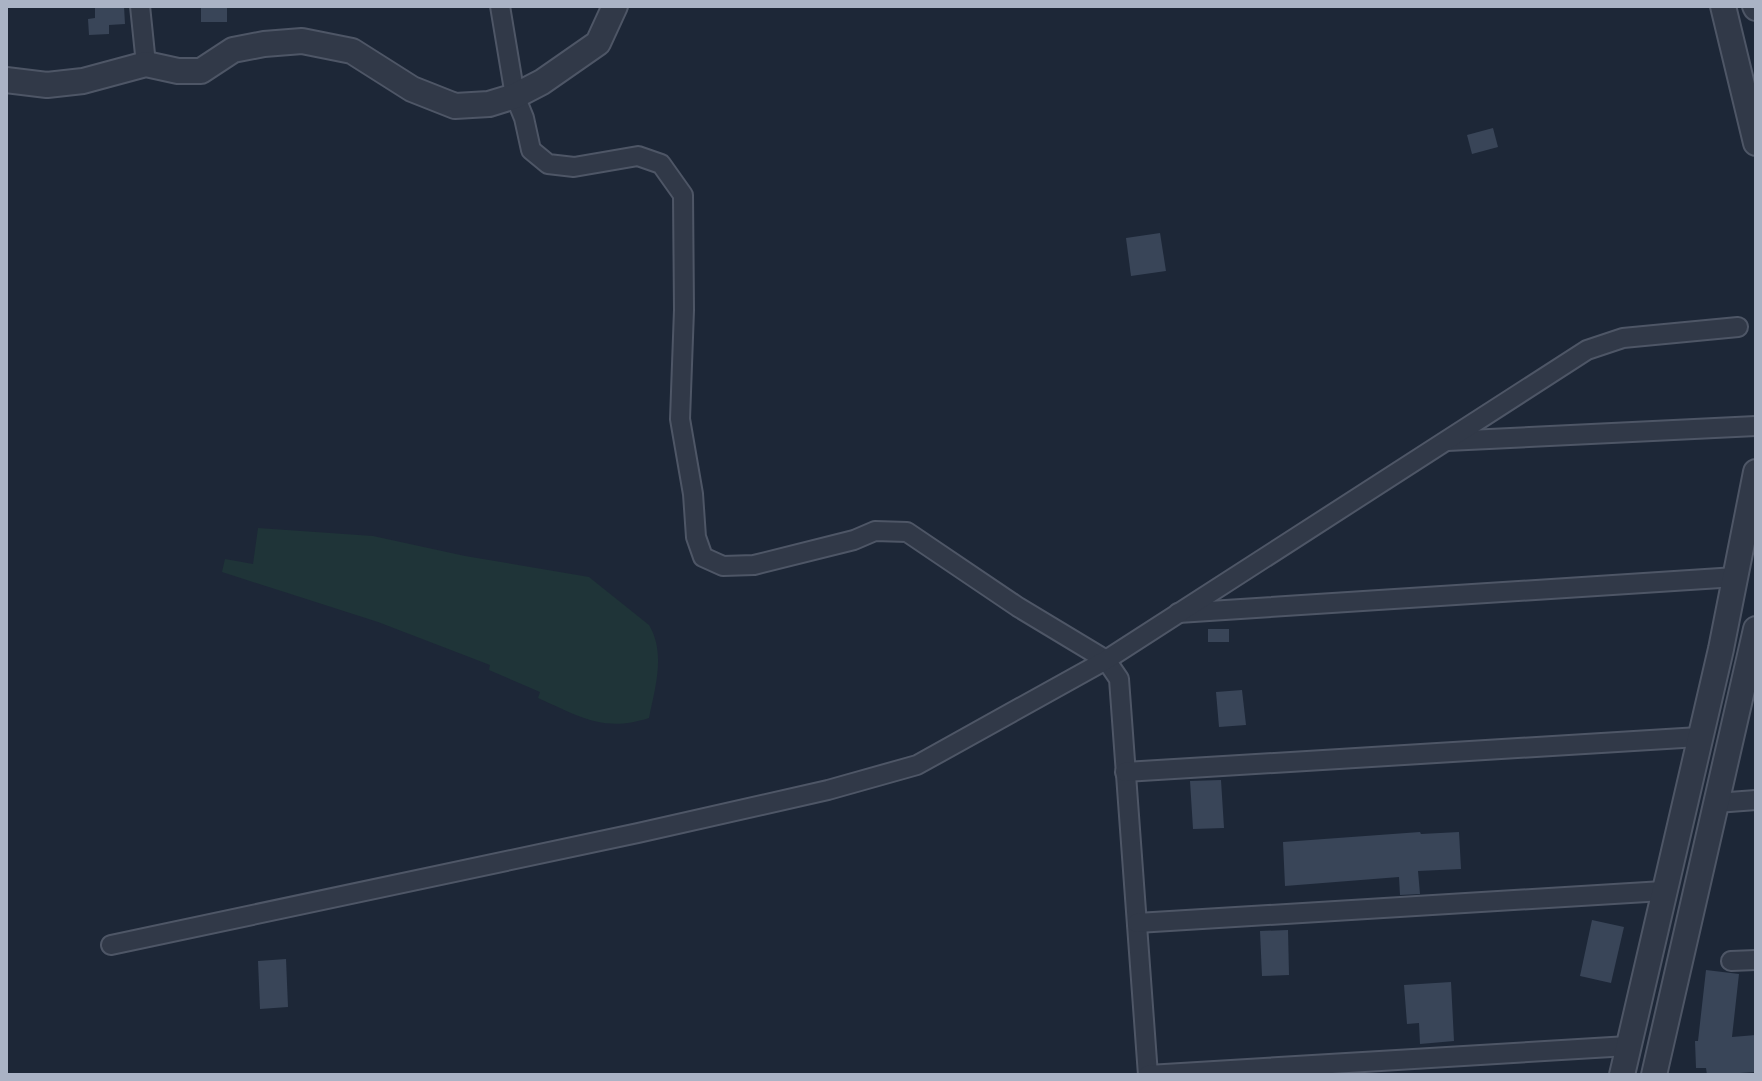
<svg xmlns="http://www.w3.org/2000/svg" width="1762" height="1081" viewBox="0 0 1762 1081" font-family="Figtree,sans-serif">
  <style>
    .green { fill: #1f3438 }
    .building { fill: #394558 }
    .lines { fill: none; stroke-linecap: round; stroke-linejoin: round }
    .minor-casing { stroke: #4e5666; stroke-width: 22 }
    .tertiary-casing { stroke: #4e5666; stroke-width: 28 }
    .minor { stroke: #313948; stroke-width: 18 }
    .tertiary { stroke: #313948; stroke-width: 24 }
  </style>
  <rect width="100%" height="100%" fill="#1d2737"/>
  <path class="green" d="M258,528L373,536L465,556L589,577L649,625C666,653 655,688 649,718C603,733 579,716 538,698L540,692L489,670L490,665L378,622L222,572L225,559L253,564Z"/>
  <g class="building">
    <polygon points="95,6 124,6 125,24 109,25 109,34 89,35 88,19 95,18"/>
    <polygon points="227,6 227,22 201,22 201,7"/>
    <polygon points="1493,128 1498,147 1472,154 1467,135"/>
    <polygon points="1160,233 1166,271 1131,276 1126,238"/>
    <rect x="1208" y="629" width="21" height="13"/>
    <polygon points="1242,690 1246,725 1219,727 1216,692"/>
    <polygon points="1221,780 1224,828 1193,829 1190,781"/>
    <polygon points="1420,832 1421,834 1459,832 1461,869 1418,871 1420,894 1400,895 1399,877 1285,886 1283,842"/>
    <polygon points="1592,920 1624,927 1611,983 1580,976"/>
    <polygon points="1288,930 1289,975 1262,976 1260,931"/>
    <polygon points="286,959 288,1007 260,1009 258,961"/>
    <polygon points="1706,970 1739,974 1732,1037 1756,1035 1756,1072 1707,1075 1706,1068 1696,1068 1695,1041 1698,1041"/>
    <polygon points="1451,982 1454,1041 1420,1044 1419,1023 1407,1024 1404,985"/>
  </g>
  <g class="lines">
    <g class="minor-casing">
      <g id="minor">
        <polyline points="140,6 146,64"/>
        <polyline points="500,6 515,96 524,118 531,150 548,164 574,167 638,156 661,164 683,195 684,310 680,419 693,494 696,537 703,557 723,566 754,565 854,540 875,531 907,532 1018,607 1106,660 1119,679 1148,1075"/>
        <polyline points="1447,441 1756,426"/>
        <polyline points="1178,613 1736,577"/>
        <polyline points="1125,772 1699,737"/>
        <polyline points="1716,803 1756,800"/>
        <polyline points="1137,923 1663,891"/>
        <polyline points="111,945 638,833 828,790 917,765 1106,660 1587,350 1623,338 1738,327"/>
        <polyline points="1731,961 1756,960"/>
        <polyline points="1148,1075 1628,1046"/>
      </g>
    </g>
    <g class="tertiary-casing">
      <g id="tertiary">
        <polyline points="1723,6 1756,143"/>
        <polyline points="1755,6 1756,8"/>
        <polyline points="6,80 47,85 83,81 146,64 178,71 201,71 233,50 264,44 302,41 352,51 412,89 455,106 489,104 515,96 542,82 598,43 615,6"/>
        <polyline points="1622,1075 1721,649 1756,472"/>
        <polyline points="1654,1075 1756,629"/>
      </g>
    </g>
    <use href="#minor" class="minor"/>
    <use href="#tertiary" class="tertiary"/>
  </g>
  <rect width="1762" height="1081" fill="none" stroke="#aab3c5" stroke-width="16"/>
</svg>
